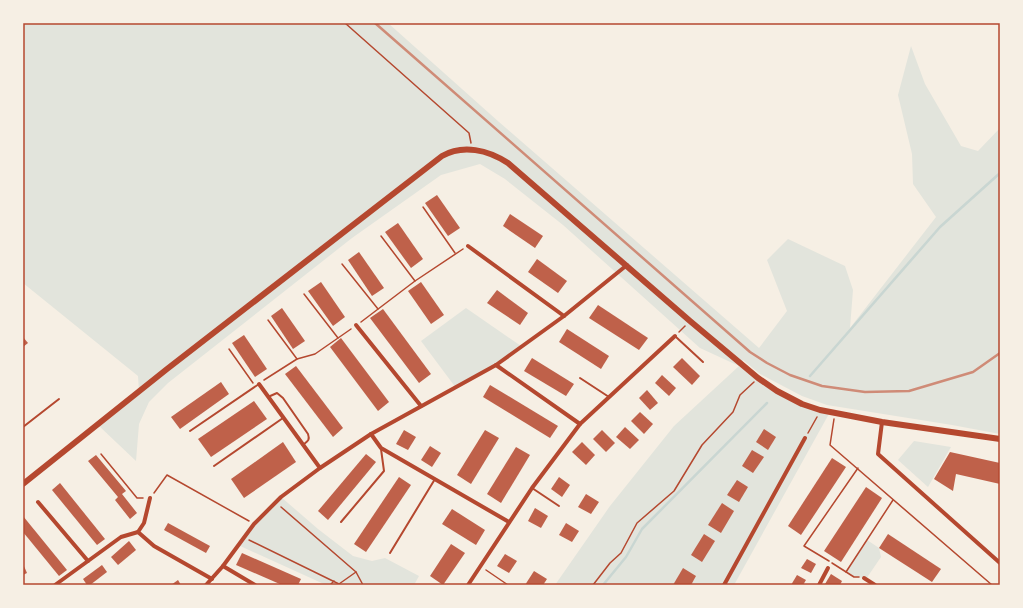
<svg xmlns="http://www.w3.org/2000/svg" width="1023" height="608" viewBox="0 0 1023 608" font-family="Raleway,sans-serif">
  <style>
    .green { fill: #e2e4dc }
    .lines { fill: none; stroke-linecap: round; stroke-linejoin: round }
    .stream { stroke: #c9d6d2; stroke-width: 2.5 }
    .building { fill: #bf614a }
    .path { stroke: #b5482f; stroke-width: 1.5 }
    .service { stroke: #b5482f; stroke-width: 2 }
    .minor { stroke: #b5482f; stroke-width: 4 }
    .secondary { stroke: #b5482f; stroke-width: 6 }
    .rail { stroke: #cf8b77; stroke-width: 2.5 }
    .neatline { fill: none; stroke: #b5482f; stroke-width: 1.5 }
  </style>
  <rect width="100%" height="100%" fill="#f6efe4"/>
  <g class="green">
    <polygon points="23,23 388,23 499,122 759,348 787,311 767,260 788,239 845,266 853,290 850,328 936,217 913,184 912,154 898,95 911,46 925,84 961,146 978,151 1000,128 1000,434 952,425 827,405 802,396 760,374 743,360 739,366 757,380 802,404 830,412 734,585 555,585 610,506 674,426 739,366 700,348 563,225 505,179 480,164 441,175 352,238 168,383 149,402 139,424 136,461 98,425 139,391 138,376 23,283"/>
    <polygon points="466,308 521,346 496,365 456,388 421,341"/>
    <polygon points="914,441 951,447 928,487 898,460"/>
    <polygon points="281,497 318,529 353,556 372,561 385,558 419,576 414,585 326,585 238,545 254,524"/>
    <polygon points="867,540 879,548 881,557 866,579 864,578 854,577 846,572"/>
  </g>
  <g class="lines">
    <g class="stream">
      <polyline points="810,376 940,227 1000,173"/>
      <polyline points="603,585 626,557 642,529 767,403"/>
    </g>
  </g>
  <g class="building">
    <polygon points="437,195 460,228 448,236 425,203"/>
    <polygon points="510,214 543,236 535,248 503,226"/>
    <polygon points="398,223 423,259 411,268 385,232"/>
    <polygon points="359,252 384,288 372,296 348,260"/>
    <polygon points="537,259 567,281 558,293 528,272"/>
    <polygon points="321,282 345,317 333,326 308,291"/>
    <polygon points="421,282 444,315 431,324 408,291"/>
    <polygon points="497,290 528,313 520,325 487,303"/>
    <polygon points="598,305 648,338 639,350 589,318"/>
    <polygon points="282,308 305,341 293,349 271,316"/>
    <polygon points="383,309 431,374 419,383 370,318"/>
    <polygon points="567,329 609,356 601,369 559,342"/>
    <polygon points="244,335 267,369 255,377 232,343"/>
    <polygon points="23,337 28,343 23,347"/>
    <polygon points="341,338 389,402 378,411 330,347"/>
    <polygon points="532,358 574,384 566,396 524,371"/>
    <polygon points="682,358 700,376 692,385 673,367"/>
    <polygon points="296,366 343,428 333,437 285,374"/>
    <polygon points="662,375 676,388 669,396 655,383"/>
    <polygon points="221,382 229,394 180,429 171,417"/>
    <polygon points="490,385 558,426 550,438 483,397"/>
    <polygon points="647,390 658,403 650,410 639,398"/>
    <polygon points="254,401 267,419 211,457 198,439"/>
    <polygon points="640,412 653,424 644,434 631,421"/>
    <polygon points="625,427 639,440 630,449 616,437"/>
    <polygon points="764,429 776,437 768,450 756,442"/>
    <polygon points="404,430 416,437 408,450 396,444"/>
    <polygon points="485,430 499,438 471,484 457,475"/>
    <polygon points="602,430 615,443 606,452 593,439"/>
    <polygon points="283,442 296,462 244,498 231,479"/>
    <polygon points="582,442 595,455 586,465 572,452"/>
    <polygon points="430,446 441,453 432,467 421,460"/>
    <polygon points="516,447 530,455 501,503 487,494"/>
    <polygon points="752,450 764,457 753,473 742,466"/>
    <polygon points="950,452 1000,463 1000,484 956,474 953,491 934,479"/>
    <polygon points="366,454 376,462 328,520 318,511"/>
    <polygon points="96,455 126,491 122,494 137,513 130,519 115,500 118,497 88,461"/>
    <polygon points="832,458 846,467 801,535 788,526"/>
    <polygon points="399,477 411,485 366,552 354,544"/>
    <polygon points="559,477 570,485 562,497 551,489"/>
    <polygon points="737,480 748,487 739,502 727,495"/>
    <polygon points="60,483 105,539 97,545 52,490"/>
    <polygon points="866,487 882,498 841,562 824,551"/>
    <polygon points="586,494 599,502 591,514 578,507"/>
    <polygon points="722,503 734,511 721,533 708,525"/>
    <polygon points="535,508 548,516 541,528 528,521"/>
    <polygon points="452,509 485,530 476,545 442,524"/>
    <polygon points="23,516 67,570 59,576 23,532"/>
    <polygon points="168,523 210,546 206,553 164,530"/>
    <polygon points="566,523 579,531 572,542 559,535"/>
    <polygon points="704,534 715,541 702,562 691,555"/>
    <polygon points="888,534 941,569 932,582 879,548"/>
    <polygon points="129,541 136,550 118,565 111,557"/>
    <polygon points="451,544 465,553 443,585 430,576"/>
    <polygon points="242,553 301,579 298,585 282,585 236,565"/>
    <polygon points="505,554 517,561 509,573 497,566"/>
    <polygon points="807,559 816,564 811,573 801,568"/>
    <polygon points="23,564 27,573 23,575"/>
    <polygon points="102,565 107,572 90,585 87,585 83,579"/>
    <polygon points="683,568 696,576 691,585 673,585"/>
    <polygon points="534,571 547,579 543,585 525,585"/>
    <polygon points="831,574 842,581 840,585 827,585 825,584"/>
    <polygon points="797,575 806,580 803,585 791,585"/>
    <polygon points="178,580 181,585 171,585"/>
  </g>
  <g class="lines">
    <g class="path">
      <polyline points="345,23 469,133 471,143"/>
      <polyline points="423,207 455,253"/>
      <polyline points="381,236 415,281"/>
      <polyline points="342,264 378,309"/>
      <polyline points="304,294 338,338"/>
      <polyline points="268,320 297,359"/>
      <polyline points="361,322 415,281 463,249"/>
      <polyline points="679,332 685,326"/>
      <polyline points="229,349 253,383"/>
      <polyline points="264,380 297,359 315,354 351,329"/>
      <polyline points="834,419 830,445 992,585"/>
      <polyline points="808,433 817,417"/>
      <polyline points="101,454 137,498 143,498"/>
      <polyline points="154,493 167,475 249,521"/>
      <polyline points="281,507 356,572"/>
      <polyline points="249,540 339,584 356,572 363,585"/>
      <polyline points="829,561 804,546 858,468"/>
      <polyline points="832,563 854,577 859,577"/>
      <polyline points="486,570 508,585"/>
      <polyline points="846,572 893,500"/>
      <polyline points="312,585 313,585"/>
      <polyline points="330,585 334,581"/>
      <polyline points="593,585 610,563 621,553 637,523 674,491 702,445 733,412 740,395 754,382"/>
    </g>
    <g class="service">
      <polyline points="676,337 703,362"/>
      <polyline points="580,378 609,397"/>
      <path d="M268,397L277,393L283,398L308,434C310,440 308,441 304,444"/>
      <polyline points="23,427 59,399"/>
      <polyline points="190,431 259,384"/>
      <polyline points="214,466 283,418"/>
      <polyline points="532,488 559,506"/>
      <polyline points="341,522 384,471 381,449"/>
      <polyline points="390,553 435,479"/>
    </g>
    <g class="minor">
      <polyline points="468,246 564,316"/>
      <polyline points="356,325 421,406"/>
      <polyline points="496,365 580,424"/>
      <polyline points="259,384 320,468"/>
      <polyline points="882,422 878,454 1000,563"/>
      <polyline points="371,434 381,448 509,522"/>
      <polyline points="150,498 144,523 138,532 154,546 212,579"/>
      <polyline points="38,502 88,561"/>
      <polyline points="223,566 255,585"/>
      <polyline points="864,578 875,585"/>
      <polyline points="55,585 121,537 138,532"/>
      <polyline points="206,585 223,566 254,524 281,497 320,468 371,434 496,365 564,316 627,265"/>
      <polyline points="468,585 532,488 580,424 675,336"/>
      <polyline points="724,585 805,438"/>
      <polyline points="819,585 828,568"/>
    </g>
    <path class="secondary" d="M23,484L167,369L442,156C463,144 488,150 508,163L690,321L758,378L777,391L802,404L820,410L882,422L1000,439"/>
    <polyline class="rail" points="375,23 750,352 767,363 790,375 822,386 865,392 909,391 973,372 1000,353"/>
  </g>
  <rect width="1023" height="608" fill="none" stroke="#f6efe4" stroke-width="48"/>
  <rect x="24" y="24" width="975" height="560" class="neatline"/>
</svg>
